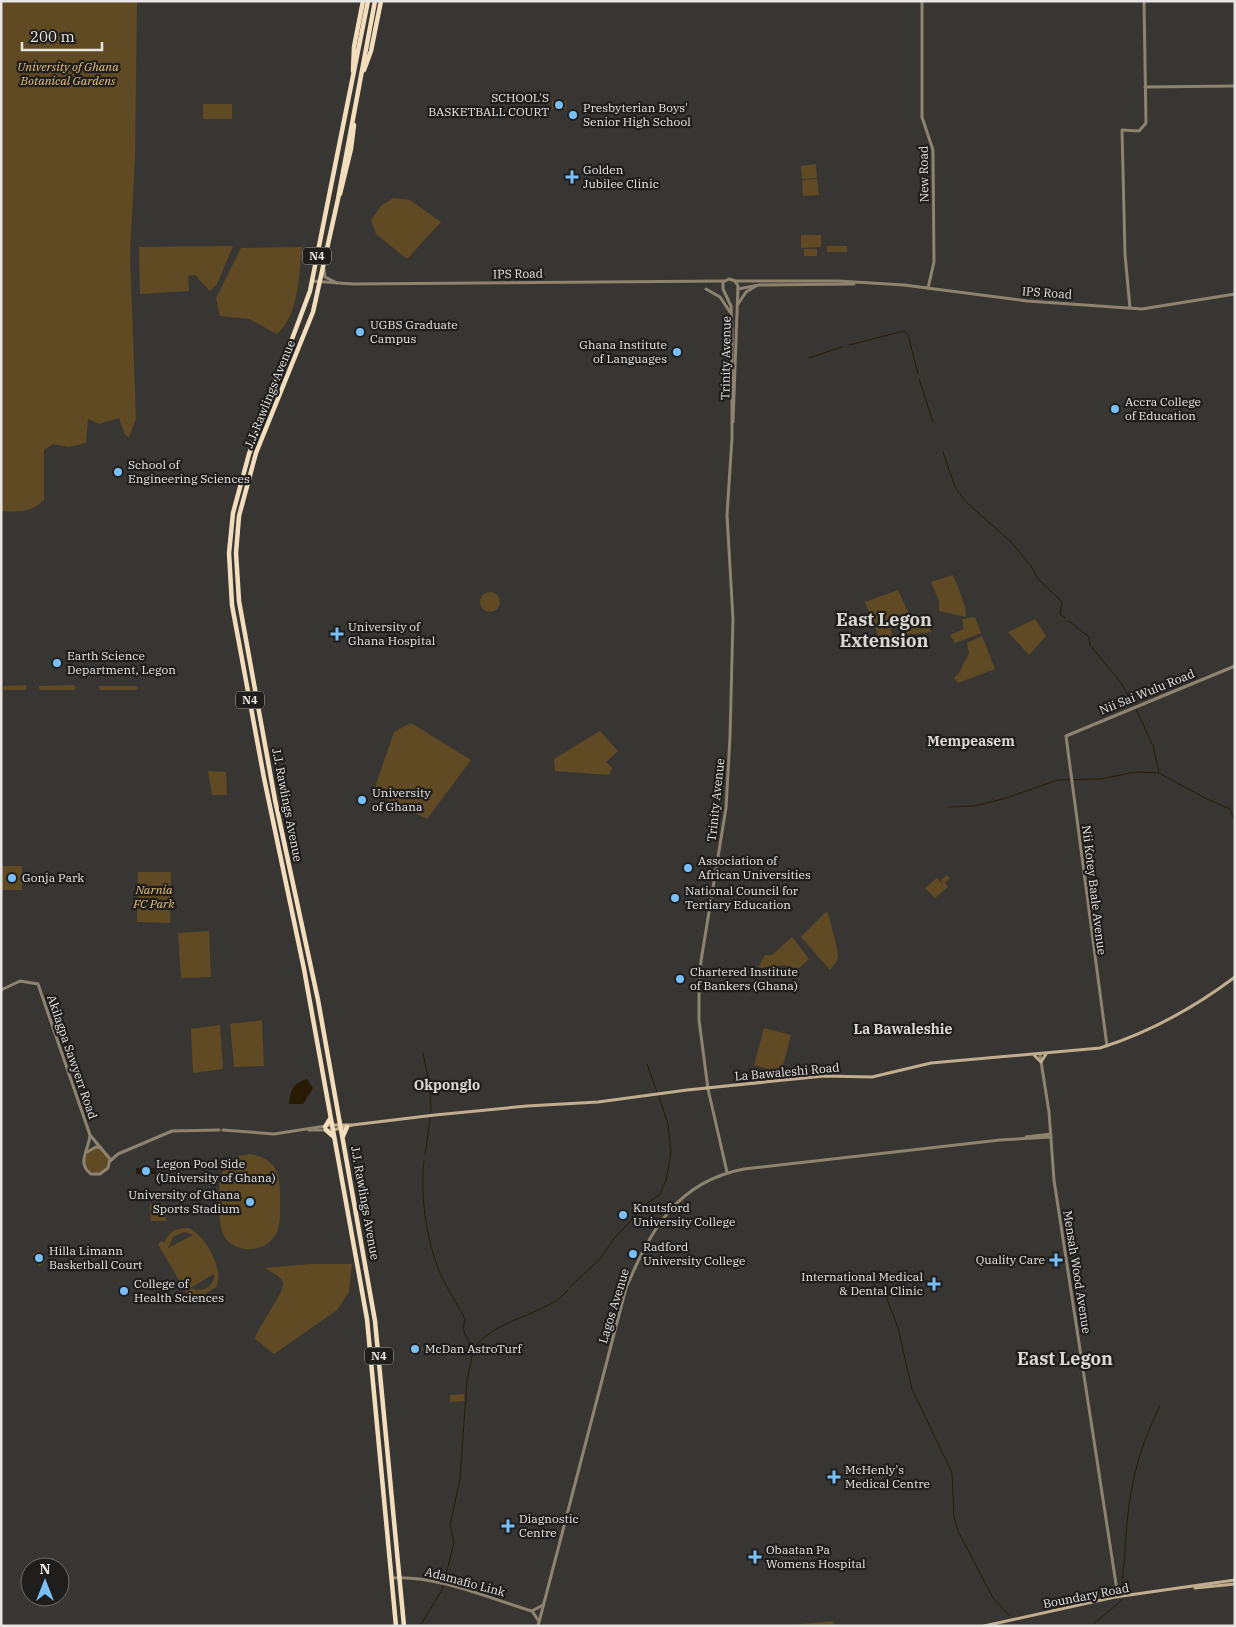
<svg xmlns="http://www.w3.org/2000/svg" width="1236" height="1627" viewBox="0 0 1236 1627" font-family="'IBM Plex Serif',serif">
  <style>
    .green { fill: #5f4a23; fill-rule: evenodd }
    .water { fill: #271b03 }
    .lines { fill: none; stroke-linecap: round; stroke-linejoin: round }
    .stream { stroke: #271b03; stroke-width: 1 }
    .tertiary { stroke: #8e836f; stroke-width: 3 }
    .secondary { stroke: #c0ae8e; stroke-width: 3 }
    .trunk { stroke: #f2debc; stroke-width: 4.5 }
    .poi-dot { fill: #79bff8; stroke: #1f1e1c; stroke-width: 2 }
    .labels { text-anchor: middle; stroke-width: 4.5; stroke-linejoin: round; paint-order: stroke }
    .shield { fill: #1f1e1c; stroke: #abaaa7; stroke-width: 1 }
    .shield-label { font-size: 11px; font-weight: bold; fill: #e7e6e3 }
    .park-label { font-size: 12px; font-style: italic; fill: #eac27b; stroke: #1f1e1c }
    .poi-label { font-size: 12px; fill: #e7e6e3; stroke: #1f1e1c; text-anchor: start }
    .street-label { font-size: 12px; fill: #e7e6e3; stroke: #1f1e1c }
    .neighbourhood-label { font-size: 14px; font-weight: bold; fill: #d9d7d2; stroke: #1f1e1c }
    .district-label { font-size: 18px; font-weight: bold; fill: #d9d7d2; stroke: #1f1e1c }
  </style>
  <rect width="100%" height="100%" fill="#383633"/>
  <g class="green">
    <path d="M1,1H137L135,157L130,254L136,419L129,437L125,435L119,418L99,424L88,419L86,443L69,447L53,444L44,450V500C32,512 17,513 1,511Z"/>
    <rect x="552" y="101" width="14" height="8"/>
    <rect x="203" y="104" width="29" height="15"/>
    <polygon points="816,164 817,178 802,179 801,166"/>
    <polygon points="817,179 819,195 803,196 802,180"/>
    <polygon points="393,198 410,200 441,222 407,259 376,234 371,220 381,206"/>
    <polygon points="801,235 821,235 821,247 801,248"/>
    <polygon points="233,246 217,284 210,291 195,275 188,276 189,291 140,294 139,247"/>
    <rect x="827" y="246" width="20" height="6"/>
    <path d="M302,247C299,276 299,314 277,334L249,319L220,316L216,298L241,248Z"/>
    <rect x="804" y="249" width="13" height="7"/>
    <polygon points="953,575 965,606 966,617 939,611 939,601 931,582"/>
    <polygon points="898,590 907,610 915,620 925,615 931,632 904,635 903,619 890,620 892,637 881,642 865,602"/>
    <circle cx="490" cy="602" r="10"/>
    <polygon points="975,617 981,633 955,643 950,635 964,629 962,619"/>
    <polygon points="1035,619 1046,636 1029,655 1008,632"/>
    <path d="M982,636L995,669L958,683L954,678C961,674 963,661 969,654L967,643Z"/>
    <polygon points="26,685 26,690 4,690 3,688 4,686"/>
    <polygon points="74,685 76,688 74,690 40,690 39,688 39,686"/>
    <polygon points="99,686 136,686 138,688 136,690 100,690"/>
    <polygon points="411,723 471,760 427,819 373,793 394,732"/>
    <polygon points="600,731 618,751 606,762 612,768 609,775 555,771 554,759"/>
    <polygon points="208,771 226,772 227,795 212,795"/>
    <rect x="1" y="866" width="21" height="24"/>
    <polygon points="138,872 171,872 170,923 137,922"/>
    <polygon points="947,875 950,878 945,883 948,887 935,898 925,888 937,878 943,885 941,880"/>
    <path d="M827,911C829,916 839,953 838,957C837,962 833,966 830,970L801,937Z"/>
    <polygon points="209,931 211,977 181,978 178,933"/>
    <polygon points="792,937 809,959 798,969 784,965 760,968 759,966 765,955 772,955"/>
    <polygon points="262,1020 264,1066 234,1067 230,1024"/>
    <polygon points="220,1025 223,1069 193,1073 191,1029"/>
    <polygon points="764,1028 791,1035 781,1073 754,1065"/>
    <circle cx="97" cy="1161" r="12"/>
    <path d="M250,1154C283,1160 280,1182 280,1210C280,1217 280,1225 277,1232C268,1252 239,1255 226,1239C216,1226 216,1178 226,1165C232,1158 241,1155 250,1154Z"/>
    <polygon points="150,1204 165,1204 166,1221 151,1221"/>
    <path d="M188,1228C205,1234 225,1270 216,1287L205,1294H187L158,1244L162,1241L164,1243C168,1232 176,1227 188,1228ZM185,1232L193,1235L168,1248L174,1236ZM214,1274C215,1287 202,1293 190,1288Z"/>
    <polygon points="39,1250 46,1261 39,1266 32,1254"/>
    <path d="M309,1264H352L349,1292L337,1310L274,1354L255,1339C259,1324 289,1288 282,1280C278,1275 270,1271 265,1268Z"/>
    <polygon points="419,1343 423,1350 412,1356 408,1348"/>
    <polygon points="464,1394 465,1401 450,1402 450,1395"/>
    <polygon points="833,1621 834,1626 782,1626"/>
  </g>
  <g class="water">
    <path d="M307,1079L313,1088L303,1104H289C291,1089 292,1084 307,1079Z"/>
    <rect x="136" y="1168" width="20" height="6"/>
  </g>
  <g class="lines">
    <g class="stream">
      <polyline points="849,345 904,331 908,335 918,374"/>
      <polyline points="809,358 842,347"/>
      <polyline points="919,379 933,422"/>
      <polyline points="943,452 955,487 966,502 1010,541 1031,566 1038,579 1062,602 1060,614 1065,618"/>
      <polyline points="1069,621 1089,637 1090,645 1121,683 1133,704"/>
      <polyline points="1136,709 1153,746 1159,772"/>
      <polyline points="949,807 973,806 1003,799 1058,780 1101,779 1135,772 1159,773 1207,799 1230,809 1235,823"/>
      <polyline points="423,1053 430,1087 431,1112"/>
      <polyline points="647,1064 657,1092"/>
      <polyline points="425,1155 430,1118"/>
      <polyline points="570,1287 600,1259 613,1240 646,1204 660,1194 666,1180 671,1153 668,1124 659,1097"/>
      <polyline points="883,1288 898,1328 912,1389 952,1473 954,1517 958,1531 993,1598 1010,1616"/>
      <path d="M473,1350C491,1319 547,1316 568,1290"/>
      <path d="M1122,1594C1121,1581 1124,1568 1125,1555C1127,1499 1135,1456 1160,1406"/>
      <polyline points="1017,1624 1019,1626"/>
      <path d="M420,1626L442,1590L454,1543L450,1525L460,1479L467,1380L473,1351L463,1329L465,1319C457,1302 445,1287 438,1268C426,1236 420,1195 424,1161"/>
      <polyline points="1091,1626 1122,1600"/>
    </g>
    <g class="tertiary">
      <polyline points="922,1 922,117 933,150 934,262 928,288"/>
      <polyline points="1145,87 1235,86"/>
      <polyline points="324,270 325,277 337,283"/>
      <polyline points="312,281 353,284 724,281"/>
      <polyline points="706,289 720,297 730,312"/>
      <polyline points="738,289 759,285 854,284"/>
      <polyline points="738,304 746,292 756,286"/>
      <polyline points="1130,308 1125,254 1122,130 1139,131 1146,123 1144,1"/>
      <polyline points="733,422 738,286 735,281"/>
      <path d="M1,990L20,981L38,984L90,1135L110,1159L108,1168L100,1174H91C76,1163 89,1150 90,1135"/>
      <polyline points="1107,1046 1066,736 1235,666"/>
      <polyline points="1040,1055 1049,1112 1054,1180 1118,1597"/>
      <polyline points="223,1130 274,1134 332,1125"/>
      <polyline points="309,1130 333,1130"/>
      <polyline points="1026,1137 1051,1134"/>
      <polyline points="87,1152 96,1147 101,1148"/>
      <polyline points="110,1161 118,1154 172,1131 219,1130"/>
      <polyline points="727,1172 708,1089 699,1020 699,992 701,961 726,808 730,737 733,619 727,515 732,438 732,329 731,306 723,289 723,282 729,279 735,281 838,281 904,285 1027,301 1142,309 1235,294"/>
      <path d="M392,1578C437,1575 488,1598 532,1611L538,1620"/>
      <polyline points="532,1611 543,1605"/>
      <path d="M538,1626L626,1288C651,1230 676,1182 744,1169L1000,1140L1051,1137"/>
    </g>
    <g class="secondary">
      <polyline points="1034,1055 1041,1062 1046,1054"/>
      <polyline points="332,1125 351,1125"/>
      <path d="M333,1130L352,1125L435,1115L527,1106L598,1102L687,1090L824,1076L872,1077L931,1063L1100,1048C1148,1033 1195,1007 1235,977"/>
      <polyline points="1195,1588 1235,1584"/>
      <polyline points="1108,1598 1114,1591"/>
      <polyline points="984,1626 1115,1597 1235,1580"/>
    </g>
    <g class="trunk">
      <polyline points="368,1 310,291 249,454 233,513 229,553 232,605 264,778 304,969 367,1319 396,1626"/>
      <polyline points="375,1 338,199 313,312 256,453 239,516 236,553 239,601 275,800 318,1000 375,1321 404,1626"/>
      <polyline points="364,70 371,51 381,1"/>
      <polyline points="353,71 354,47 363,1"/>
      <polyline points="340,194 351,149 354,125"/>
      <polyline points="325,1127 330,1119"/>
      <polyline points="326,1130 334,1137"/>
      <polyline points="343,1136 347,1127"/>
    </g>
  </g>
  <g class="poi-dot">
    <circle cx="559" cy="105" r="5"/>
    <circle cx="573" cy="115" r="5"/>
    <path d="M569.5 169.5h5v5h5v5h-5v5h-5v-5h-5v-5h5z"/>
    <circle cx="360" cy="332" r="5"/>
    <circle cx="677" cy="352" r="5"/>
    <circle cx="1115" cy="409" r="5"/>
    <circle cx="118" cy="472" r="5"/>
    <path d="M334.5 626.5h5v5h5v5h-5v5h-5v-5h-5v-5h5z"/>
    <circle cx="57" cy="663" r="5"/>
    <circle cx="362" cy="800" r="5"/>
    <circle cx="688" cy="868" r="5"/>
    <circle cx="12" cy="878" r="5"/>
    <circle cx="675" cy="898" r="5"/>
    <circle cx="680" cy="979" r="5"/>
    <circle cx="146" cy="1171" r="5"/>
    <circle cx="250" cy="1202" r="5"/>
    <circle cx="623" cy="1215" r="5"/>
    <circle cx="633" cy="1254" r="5"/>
    <circle cx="39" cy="1258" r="5"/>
    <path d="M1053.5 1252.5h5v5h5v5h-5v5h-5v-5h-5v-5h5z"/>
    <path d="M931.5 1276.5h5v5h5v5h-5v5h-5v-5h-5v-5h5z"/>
    <circle cx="124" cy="1291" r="5"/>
    <circle cx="415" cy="1349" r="5"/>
    <path d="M831.5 1469.5h5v5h5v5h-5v5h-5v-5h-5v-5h5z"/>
    <path d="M505.5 1518.5h5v5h5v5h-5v5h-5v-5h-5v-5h5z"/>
    <path d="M752.5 1549.5h5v5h5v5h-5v5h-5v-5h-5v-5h5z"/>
  </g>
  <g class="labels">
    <g class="shield">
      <rect x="303" y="247.5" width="28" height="17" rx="4"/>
      <rect x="236" y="691.5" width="28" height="17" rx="4"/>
      <rect x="365" y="1347.5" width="28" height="17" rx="4"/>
    </g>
    <g class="shield-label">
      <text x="317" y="260">N4</text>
      <text x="250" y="704">N4</text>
      <text x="379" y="1360">N4</text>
    </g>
    <g class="park-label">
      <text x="68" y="71">University of Ghana<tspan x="68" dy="14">Botanical Gardens</tspan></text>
      <text x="154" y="894">Narnia<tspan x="154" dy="14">FC Park</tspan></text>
    </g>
    <g class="poi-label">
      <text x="549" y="102" text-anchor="end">SCHOOL'S<tspan x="549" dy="14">BASKETBALL COURT</tspan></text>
      <text x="583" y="112">Presbyterian Boys'<tspan x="583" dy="14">Senior High School</tspan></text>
      <text x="583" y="174">Golden<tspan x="583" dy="14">Jubilee Clinic</tspan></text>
      <text x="370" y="329">UGBS Graduate<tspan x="370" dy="14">Campus</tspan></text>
      <text x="667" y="349" text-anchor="end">Ghana Institute<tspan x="667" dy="14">of Languages</tspan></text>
      <text x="1125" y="406">Accra College<tspan x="1125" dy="14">of Education</tspan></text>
      <text x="128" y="469">School of<tspan x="128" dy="14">Engineering Sciences</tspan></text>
      <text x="348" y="631">University of<tspan x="348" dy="14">Ghana Hospital</tspan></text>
      <text x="67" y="660">Earth Science<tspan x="67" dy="14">Department, Legon</tspan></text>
      <text x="372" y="797">University<tspan x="372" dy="14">of Ghana</tspan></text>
      <text x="698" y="865">Association of<tspan x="698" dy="14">African Universities</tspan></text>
      <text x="22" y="882">Gonja Park</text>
      <text x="685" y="895">National Council for<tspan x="685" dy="14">Tertiary Education</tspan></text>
      <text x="690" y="976">Chartered Institute<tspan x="690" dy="14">of Bankers (Ghana)</tspan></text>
      <text x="156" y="1168">Legon Pool Side<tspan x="156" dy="14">(University of Ghana)</tspan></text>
      <text x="240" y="1199" text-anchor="end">University of Ghana<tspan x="240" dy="14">Sports Stadium</tspan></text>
      <text x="633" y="1212">Knutsford<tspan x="633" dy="14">University College</tspan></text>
      <text x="643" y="1251">Radford<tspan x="643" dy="14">University College</tspan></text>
      <text x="49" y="1255">Hilla Limann<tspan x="49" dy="14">Basketball Court</tspan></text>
      <text x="1045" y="1264" text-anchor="end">Quality Care</text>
      <text x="923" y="1281" text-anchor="end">International Medical<tspan x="923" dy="14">&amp; Dental Clinic</tspan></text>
      <text x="134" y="1288">College of<tspan x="134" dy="14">Health Sciences</tspan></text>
      <text x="425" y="1353">McDan AstroTurf</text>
      <text x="845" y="1474">McHenly's<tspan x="845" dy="14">Medical Centre</tspan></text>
      <text x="519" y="1523">Diagnostic<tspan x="519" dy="14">Centre</tspan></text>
      <text x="766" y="1554">Obaatan Pa<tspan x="766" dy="14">Womens Hospital</tspan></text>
    </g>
    <g class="street-label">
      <text transform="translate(924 174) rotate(-91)" y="4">New Road</text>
      <text transform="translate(518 274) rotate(-1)" y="4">IPS Road</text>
      <text transform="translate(1047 293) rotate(4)" y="4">IPS Road</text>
      <text transform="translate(726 358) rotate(-89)" y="4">Trinity Avenue</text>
      <text transform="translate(270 394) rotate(-68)" y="4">J.J. Rawlings Avenue</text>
      <text transform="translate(1147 692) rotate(-22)" y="4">Nii Sai Wulu Road</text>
      <text transform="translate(716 800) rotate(-84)" y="4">Trinity Avenue</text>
      <text transform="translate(287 805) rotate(79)" y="4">J.J. Rawlings Avenue</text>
      <text transform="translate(1094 890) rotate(83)" y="4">Nii Kotey Baale Avenue</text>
      <text transform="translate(72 1057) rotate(71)" y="4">Akilagpa Sawyerr Road</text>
      <text transform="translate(787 1072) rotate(-5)" y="4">La Bawaleshi Road</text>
      <text transform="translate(365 1203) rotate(80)" y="4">J.J. Rawlings Avenue</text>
      <text transform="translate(1077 1272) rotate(81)" y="4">Mensah Wood Avenue</text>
      <text transform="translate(614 1306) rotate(-73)" y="4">Lagos Avenue</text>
      <text transform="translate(465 1582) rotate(15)" y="4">Adamafio Link</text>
      <text transform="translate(1086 1596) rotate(-11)" y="4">Boundary Road</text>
    </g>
    <g class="neighbourhood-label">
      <text x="971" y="746">Mempeasem</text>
      <text x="903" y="1034">La Bawaleshie</text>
      <text x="447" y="1090">Okponglo</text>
    </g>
    <g class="district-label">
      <text x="884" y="626">East Legon<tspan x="884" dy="21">Extension</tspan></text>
      <text x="1065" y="1365">East Legon</text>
    </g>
  </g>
  <rect width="1236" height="1627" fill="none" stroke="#e7e6e3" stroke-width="5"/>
  <g transform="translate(45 1582)"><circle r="24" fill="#1f1e1c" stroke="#6f6e6c"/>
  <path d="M0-4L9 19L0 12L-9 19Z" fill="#79bff8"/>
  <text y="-8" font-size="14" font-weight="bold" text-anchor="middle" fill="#e7e6e3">N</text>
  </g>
  <path d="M22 42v8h80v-8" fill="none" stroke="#e7e6e3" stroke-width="2.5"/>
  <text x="30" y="42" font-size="15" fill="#e7e6e3" stroke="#1f1e1c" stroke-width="4" paint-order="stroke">200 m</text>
</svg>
